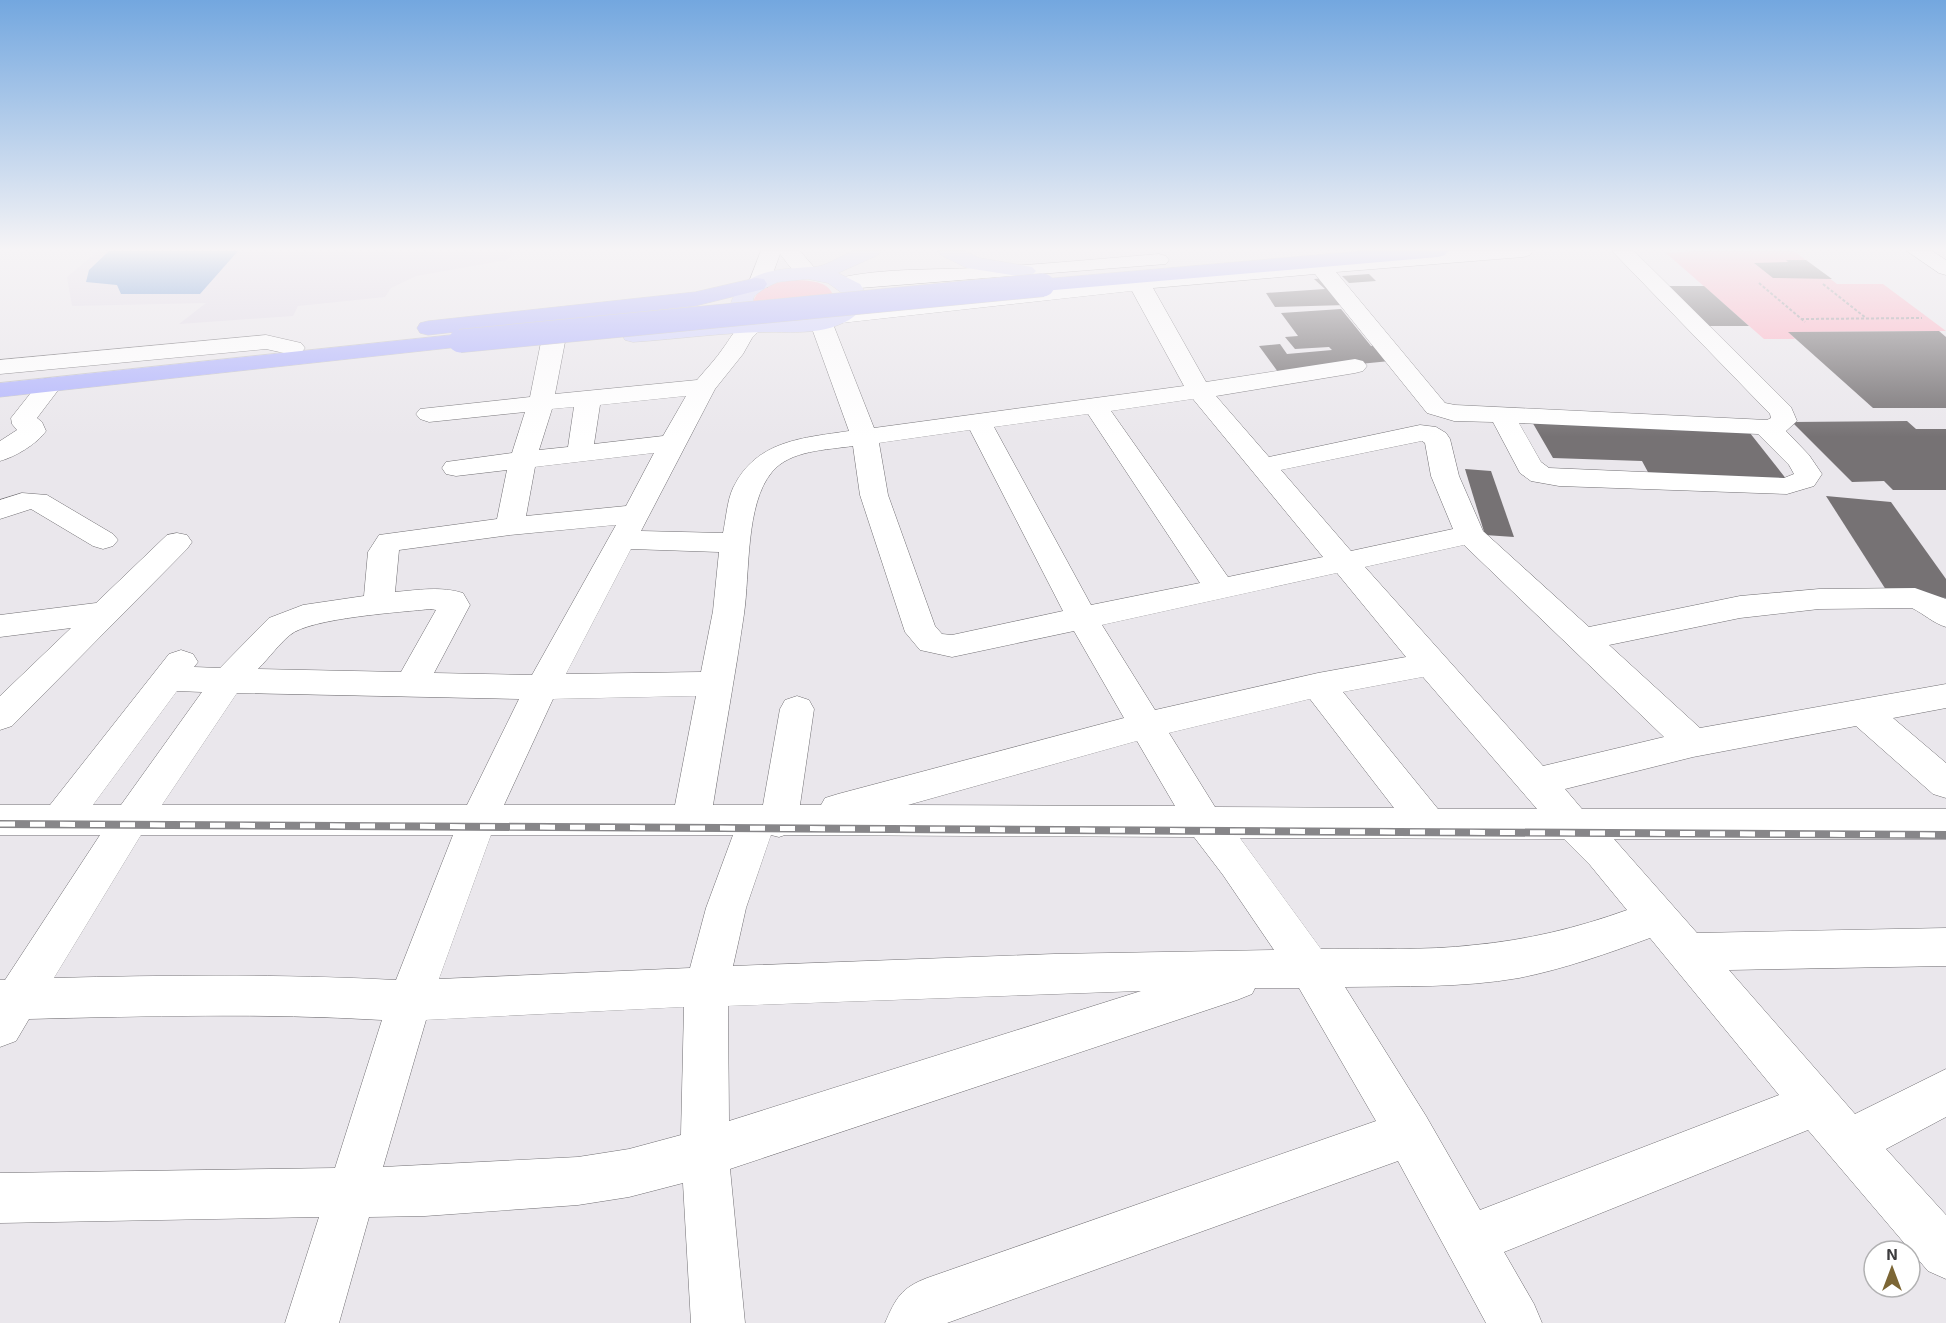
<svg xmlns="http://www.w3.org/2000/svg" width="1946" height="1323" viewBox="0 0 1946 1323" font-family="'Exo 2',sans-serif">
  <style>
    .built { fill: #e1dbe7 }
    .green { fill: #fdb3c4 }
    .water { fill: #6494d2 }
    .building { fill: #767274 }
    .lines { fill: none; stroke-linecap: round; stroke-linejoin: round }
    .minor-casing { stroke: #716f73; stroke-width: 1 }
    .major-casing { stroke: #c5c4c5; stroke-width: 1 }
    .highway-casing { stroke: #c5c4c5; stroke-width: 1 }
    .path { stroke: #98969a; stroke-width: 2; stroke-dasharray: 3 2; stroke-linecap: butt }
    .minor { fill: #fff; fill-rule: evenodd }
    .major { fill: #d1d3fe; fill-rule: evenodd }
    .highway { fill: #b2b5fd; fill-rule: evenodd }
    .rail-casing { stroke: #878689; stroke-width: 8 }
    .rail { stroke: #fff; stroke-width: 5; stroke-dasharray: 15; stroke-linecap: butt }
    .highway-bridge-casing { stroke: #c5c4c5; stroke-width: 24; stroke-linecap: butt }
    .highway-bridge { stroke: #b2b5fd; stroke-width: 23 }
  </style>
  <rect width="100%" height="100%" fill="#eae7ec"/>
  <polygon class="built" points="98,251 515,251 507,260 416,276 391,288 385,297 298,306 293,316 179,324 206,303 72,306 67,277"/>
  <g class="green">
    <polygon points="1693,251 1794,251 1837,284 1883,284 1946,331 1789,332 1795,339 1764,339 1666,253"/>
    <path d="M796,280C812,281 831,281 834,299L752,306C756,285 778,282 796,280Z"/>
  </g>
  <polygon class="water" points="109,251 238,251 200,294 121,294 117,285 86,282 89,270"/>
  <g class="building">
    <polygon points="1786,260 1806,260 1832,279 1773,278 1754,263 1788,262"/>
    <polygon points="1369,274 1376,281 1349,283 1342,276"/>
    <polygon points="1325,278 1346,305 1275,307 1266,293 1325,289 1314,279"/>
    <polygon points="1666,286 1704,286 1749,326 1709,326"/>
    <polygon points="1341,309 1371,346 1376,345 1390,361 1278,372 1259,346 1280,344 1287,354 1332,350 1329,347 1295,349 1285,337 1298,336 1281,313"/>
    <polygon points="1939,331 1946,337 1946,408 1873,408 1788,332"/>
    <polygon points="1531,420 1746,428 1787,480 1649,474 1642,461 1553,458"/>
    <polygon points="1907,421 1916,429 1946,429 1946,490 1893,490 1884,481 1852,482 1792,422"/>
    <polygon points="1465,469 1491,471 1514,537 1485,535"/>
    <polygon points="1826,496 1891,502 1946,579 1946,598 1888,593"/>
  </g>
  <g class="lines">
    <g class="minor-casing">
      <g id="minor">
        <path d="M761,251H800L819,273L815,277C798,282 790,266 780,254L768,287L760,288L752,287L749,282Z"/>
        <path d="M1441,251H1533L1530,255L1523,257L1336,272L1445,403L1455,405L1767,420L1771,418L1770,414L1612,251H1634L1791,407L1797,421L1786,431L1809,455L1822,474L1814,486L1787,494L1559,486L1531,481L1520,473L1493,422L1454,421L1427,413L1315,274L1153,288L1206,382L1355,359L1363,361L1367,366L1363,371L1355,373L1216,396L1269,457L1420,425L1436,427L1446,433L1450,439L1459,476L1483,531L1589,627L1740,596L1819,589L1915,588L1946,599V627C1933,623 1924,614 1912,608L1819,609L1740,618L1609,645L1700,728L1946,684V708L1893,718L1946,763V798L1933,794L1856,726L1693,757L1565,789L1582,809H1946V839H1614L1697,933L1946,928V966L1729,970L1855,1114L1946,1069V1117L1886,1149L1946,1215V1279L1928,1271L1808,1130L1504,1252L1534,1304L1542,1323H1486L1398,1161L947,1323H885C896,1298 901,1288 927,1278L1376,1121L1299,988H1255L1252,994L1237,1000L730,1169L745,1323H691L683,1183L629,1197L578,1205L425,1216L369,1217L339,1323H285L319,1217L0,1223V1173L335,1168L382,1020C264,1013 147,1016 29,1019L16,1041L0,1047V980H5L100,835H0V805H50L169,654L181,650L193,654L198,662L194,667L220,668L269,618L303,605L364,596L368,552L379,535L497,519L507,470L456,476L446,474L442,468L446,462L512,453L525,412L429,422L420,419L416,414L420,409L530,397L541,342L545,337L553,335L561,337L565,342L555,394L697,380C706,369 716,359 724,347C735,332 744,311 766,316L769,321L752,338L743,354L715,389L641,531L723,533C726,519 727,501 733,488C756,440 803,438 849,431L810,323L813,318L825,317L828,313L836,311L1126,279L1128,273L1136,272L1145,276L1305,262L1308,257C1315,255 1320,254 1326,261ZM1132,291L1184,386L874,428L833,324ZM686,396L663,436L594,444L600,405ZM1193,399L1323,557L1228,577L1111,411ZM574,407L568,447L539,450L552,409ZM1088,414L1200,583L1091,605L994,427ZM1519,423L1758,434L1789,465L1794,474L1784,478L1549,468L1541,462ZM970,430L1063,611L952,635L942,634L935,626L888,495L879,443ZM1422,441L1425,443L1431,476L1453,529L1351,551L1281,470ZM853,446L860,495L905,632L920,650L952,657L1074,631L1124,718L838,794L825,798L821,805H800L814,709L809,700L797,696L785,700L780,709L763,805H713C723,741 735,678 744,614C750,574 745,504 772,472C790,450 827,450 853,446ZM654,453L626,506L526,516L535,467ZM616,525L532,675L434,673L470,605L463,593C441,586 418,590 395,592L399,550L510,535ZM1464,545L1664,737L1543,766L1365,567ZM631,549L719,552L713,611L701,672L566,674ZM1337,573L1406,657L1318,673L1155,710L1102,625ZM431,609L436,610L401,672L258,669C269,658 279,644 290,635C310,618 402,612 431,609ZM1423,677L1537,809H1438L1343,692ZM177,691L202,692L121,805H93ZM237,693L519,699L467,805H162ZM696,696L675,805H504L553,699ZM1310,699L1394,808L1215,807L1169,733ZM1137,741L1175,806L908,805ZM141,835H453L396,980C282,974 168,975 54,978ZM491,835H733L706,908L690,968L439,979ZM771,835L779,837L785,835L1194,837L1223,875L1274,950L1054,954L733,966L746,908ZM1240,838L1564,839L1590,865L1627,910C1577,928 1527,940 1474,945C1424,951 1372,948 1321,949ZM1650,938L1779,1095L1480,1210L1426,1116L1345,987C1403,986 1462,988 1519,978C1564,969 1606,954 1650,938ZM1141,991L729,1121L728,1006ZM684,1007L681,1135L629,1149L578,1157L383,1167L426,1020Z"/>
        <polygon points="1907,251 1932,251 1946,260 1946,275 1939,273"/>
        <path d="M1159,254L1166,256L1169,260L1166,264L847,289L839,288L836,283L839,278C883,268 932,270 976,268C1037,265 1098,259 1159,254Z"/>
        <polygon points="266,335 301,343 305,348 301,353 293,355 266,349 0,374 0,360"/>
        <path d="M50,378L59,380L62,385L37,418L42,422L46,431C37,444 15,457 0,461V441L17,430L12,424L11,418L41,380Z"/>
        <polygon points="22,493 47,495 113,534 118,540 113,546 103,549 93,546 31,509 0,519 0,500"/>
        <polygon points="177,533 187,535 192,542 187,549 12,726 0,730 0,696 71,628 0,637 0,615 96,603 167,535"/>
      </g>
    </g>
    <g class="major-casing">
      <g id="major">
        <path d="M853,251H881L878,255L838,273L860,284L867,295C865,307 856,317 845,322C821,334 797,332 772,332C726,332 679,339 633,342L625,340L622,335L625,330L633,328L742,320L730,306C740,269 781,269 813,267C825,267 841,256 853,251ZM808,279L828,283L845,295L844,301C824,324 774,328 752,305L754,296L765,288L778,282Z"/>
        <polygon points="938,251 965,251 979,258 1032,267 1036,271 1032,275 1025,277 967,268 941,255"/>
      </g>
    </g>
    <g class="highway-casing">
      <g id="highway">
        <polygon points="1362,251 1448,251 1445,255 1438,257 1043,291 1035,290 1032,285 1035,280 1043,279"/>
        <polygon points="756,278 764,279 767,284 764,289 695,306 428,335 420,333 417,328 420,323 428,321 695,292"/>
        <polygon points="460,334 468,336 472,341 468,346 0,397 0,383"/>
      </g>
    </g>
    <g class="path">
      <polyline points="1759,283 1805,322"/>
      <polyline points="1823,284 1866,318"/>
      <polyline points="1801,319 1922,318"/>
    </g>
    <use href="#minor" class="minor"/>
    <use href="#major" class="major"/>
    <use href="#highway" class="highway"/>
    <g class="rail-casing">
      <polyline id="rail" points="0,824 1946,835"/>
    </g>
    <use href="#rail" class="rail"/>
    <g class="highway-bridge-casing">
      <polyline id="highway-bridge" points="460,341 1043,285"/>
    </g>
    <use href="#highway-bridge" class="highway-bridge"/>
  </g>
  <linearGradient id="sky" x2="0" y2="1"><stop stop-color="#73a7df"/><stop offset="0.57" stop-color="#f6f4f6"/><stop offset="1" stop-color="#f6f4f6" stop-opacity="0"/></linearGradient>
  <rect width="1946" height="437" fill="url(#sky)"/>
  <g transform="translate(1892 1269)"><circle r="28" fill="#ffffff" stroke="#b1b1b2" stroke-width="1.5"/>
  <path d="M0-4.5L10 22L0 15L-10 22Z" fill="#7c6635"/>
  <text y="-9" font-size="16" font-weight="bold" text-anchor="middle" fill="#3d3c3e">N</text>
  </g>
</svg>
